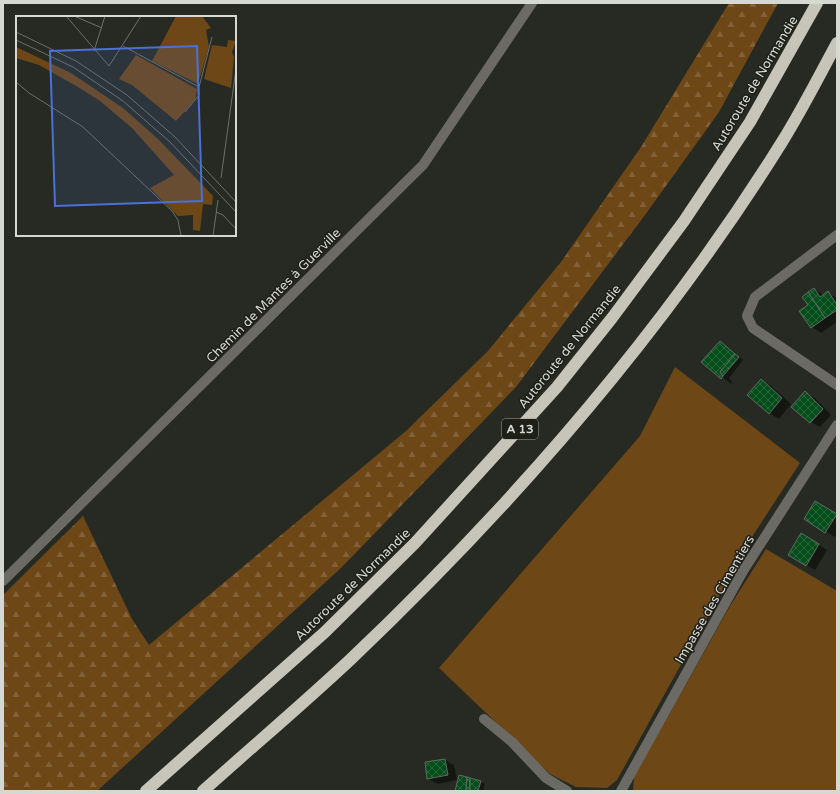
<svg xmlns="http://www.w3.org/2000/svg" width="840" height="794" viewBox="0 0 840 794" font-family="'Varela Round',sans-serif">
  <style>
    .grass { fill: #6e4717 }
    .forest { fill: url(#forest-firs) }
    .shadow { fill: #0007 }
    .building { fill: url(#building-cross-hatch); stroke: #626a63 }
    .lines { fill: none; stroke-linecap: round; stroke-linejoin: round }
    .minor { stroke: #6b6a65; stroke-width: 10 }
    .highway { stroke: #c7c4b9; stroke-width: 12 }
    .labels { text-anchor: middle; stroke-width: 3; stroke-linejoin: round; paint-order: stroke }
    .shield { fill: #1e2018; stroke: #9fa19a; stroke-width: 1 }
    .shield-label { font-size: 12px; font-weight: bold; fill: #d6d8d2 }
    .street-label { font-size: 13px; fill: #d6d8d2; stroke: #1e2018 }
    .inset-road { fill: none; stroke: #6d7068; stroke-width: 1 }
    .view { fill: #4b70d6; fill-opacity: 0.15; stroke: #4b70d6; stroke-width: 2 }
    .inset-edge { fill: none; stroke: #d6d8d2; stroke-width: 2 }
  </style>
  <defs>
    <pattern id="forest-firs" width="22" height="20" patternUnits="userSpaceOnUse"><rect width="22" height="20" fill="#6e4717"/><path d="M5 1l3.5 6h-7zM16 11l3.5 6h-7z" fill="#826138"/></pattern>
    <pattern id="building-cross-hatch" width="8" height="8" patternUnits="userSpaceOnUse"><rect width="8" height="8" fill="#054e1b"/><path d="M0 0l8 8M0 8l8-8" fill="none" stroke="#29673b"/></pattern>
  </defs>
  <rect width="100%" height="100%" fill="#272a22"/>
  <g class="grass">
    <polygon points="675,367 800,463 750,540 617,780 607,788 576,787 550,774 439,668 640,436"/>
    <polygon points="766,549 837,591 837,791 633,791 634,777 730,606"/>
  </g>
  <polygon class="forest" points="729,3 778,3 719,112 645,215 516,387 342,567 97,791 3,791 3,595 83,516 132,619 149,645 406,431 488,351 561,262 641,147"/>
  <g class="shadow">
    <polygon points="814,289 823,295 828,293 837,298 837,322 821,333 812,327 801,312 809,306"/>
    <polygon points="720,342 743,360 729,378 732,382 731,384 703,362"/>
    <polygon points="761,380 771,386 791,404 779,419 769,413"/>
    <polygon points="805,393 815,398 831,415 820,427 811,422"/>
    <polygon points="825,507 837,515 837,534 835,537 805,519"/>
    <polygon points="811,540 827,550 815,570 789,555"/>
    <polygon points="445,760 454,765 457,780 438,784 428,779"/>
    <polygon points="480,781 485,784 483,791 456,791"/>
  </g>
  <g class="building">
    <polygon points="814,288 820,297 828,291 837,305 837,310 825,318 808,292"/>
    <polygon points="808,292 825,318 811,328 799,311 808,305 802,297"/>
    <polygon points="720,341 735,354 720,372 723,376 721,379 701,362"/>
    <polygon points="735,354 739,357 723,376 720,372"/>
    <polygon points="761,379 782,398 769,414 747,395"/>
    <polygon points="805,391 823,409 810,423 791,407"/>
    <polygon points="815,501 837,514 825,533 804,519"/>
    <polygon points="801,533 819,544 806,566 788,555"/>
    <polygon points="445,759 448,775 427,779 425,762"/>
    <polygon points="459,775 467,777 466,791 455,791"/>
    <polygon points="467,777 470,778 470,791 466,791"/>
    <polygon points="470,778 481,781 478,791 470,791"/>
  </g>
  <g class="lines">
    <g class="minor">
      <polyline points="837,235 755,297 747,316 753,328 837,385"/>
      <polyline points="3,581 423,165 532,3"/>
      <polyline points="484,719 512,742 546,778 567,791"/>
      <polyline points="621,791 743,571 837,425"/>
    </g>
    <g class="highway">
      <polyline points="146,791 325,632 415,543 557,387 612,318 684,221 750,122 817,3"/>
      <path d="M203,791C252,747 303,704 351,659C513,505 663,333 782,142C802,110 819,76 837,43"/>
    </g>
  </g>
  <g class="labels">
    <rect class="shield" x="502" y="419" width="36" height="20" rx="3"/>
    <g class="shield-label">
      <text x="520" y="433">A 13</text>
    </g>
    <g class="street-label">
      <text transform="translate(754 83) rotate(-59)" y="5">Autoroute de Normandie</text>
      <text transform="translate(273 295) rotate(-45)" y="5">Chemin de Mantes à Guerville</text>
      <text transform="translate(569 346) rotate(-51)" y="5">Autoroute de Normandie</text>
      <text transform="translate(352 584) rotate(-44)" y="5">Autoroute de Normandie</text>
      <text transform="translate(714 599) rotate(-60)" y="5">Impasse des Cimentiers</text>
    </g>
  </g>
  <g transform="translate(16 16)">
    <rect width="220" height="220" fill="#272a22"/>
    <path d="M160,0H186L195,12L190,14L193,31L182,68L136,45ZM212,24L220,25L216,36L218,41L215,72L188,63L196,29L211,31ZM120,39L181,73L179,84L160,105L116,69L103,63Z" fill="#6e4717"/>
    <path d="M0,31L55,57L107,92L142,123L197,180L196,189L187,188L184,215L177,214V199L162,200L134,172L158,159L116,112L84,85L62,71L23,49L0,42Z" fill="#6e4717"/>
    <path class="inset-road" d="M50,0L93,50L125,0M58,0L86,12M0,16L60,45L111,79L159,121L220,186M0,24L57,51L107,85L154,126L220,196M107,30L183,71L196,21M78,35L89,0M0,66L13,77L67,111L156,195L162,204L165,220M169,96L183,79V71M205,162L220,53M200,196L207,199L220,213M197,220L202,184"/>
    <path class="view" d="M181,30L186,185L39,190L34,35Z"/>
    <rect width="220" height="220" class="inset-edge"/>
  </g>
  <rect width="840" height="794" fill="none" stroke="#d6d8d2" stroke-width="8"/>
</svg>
